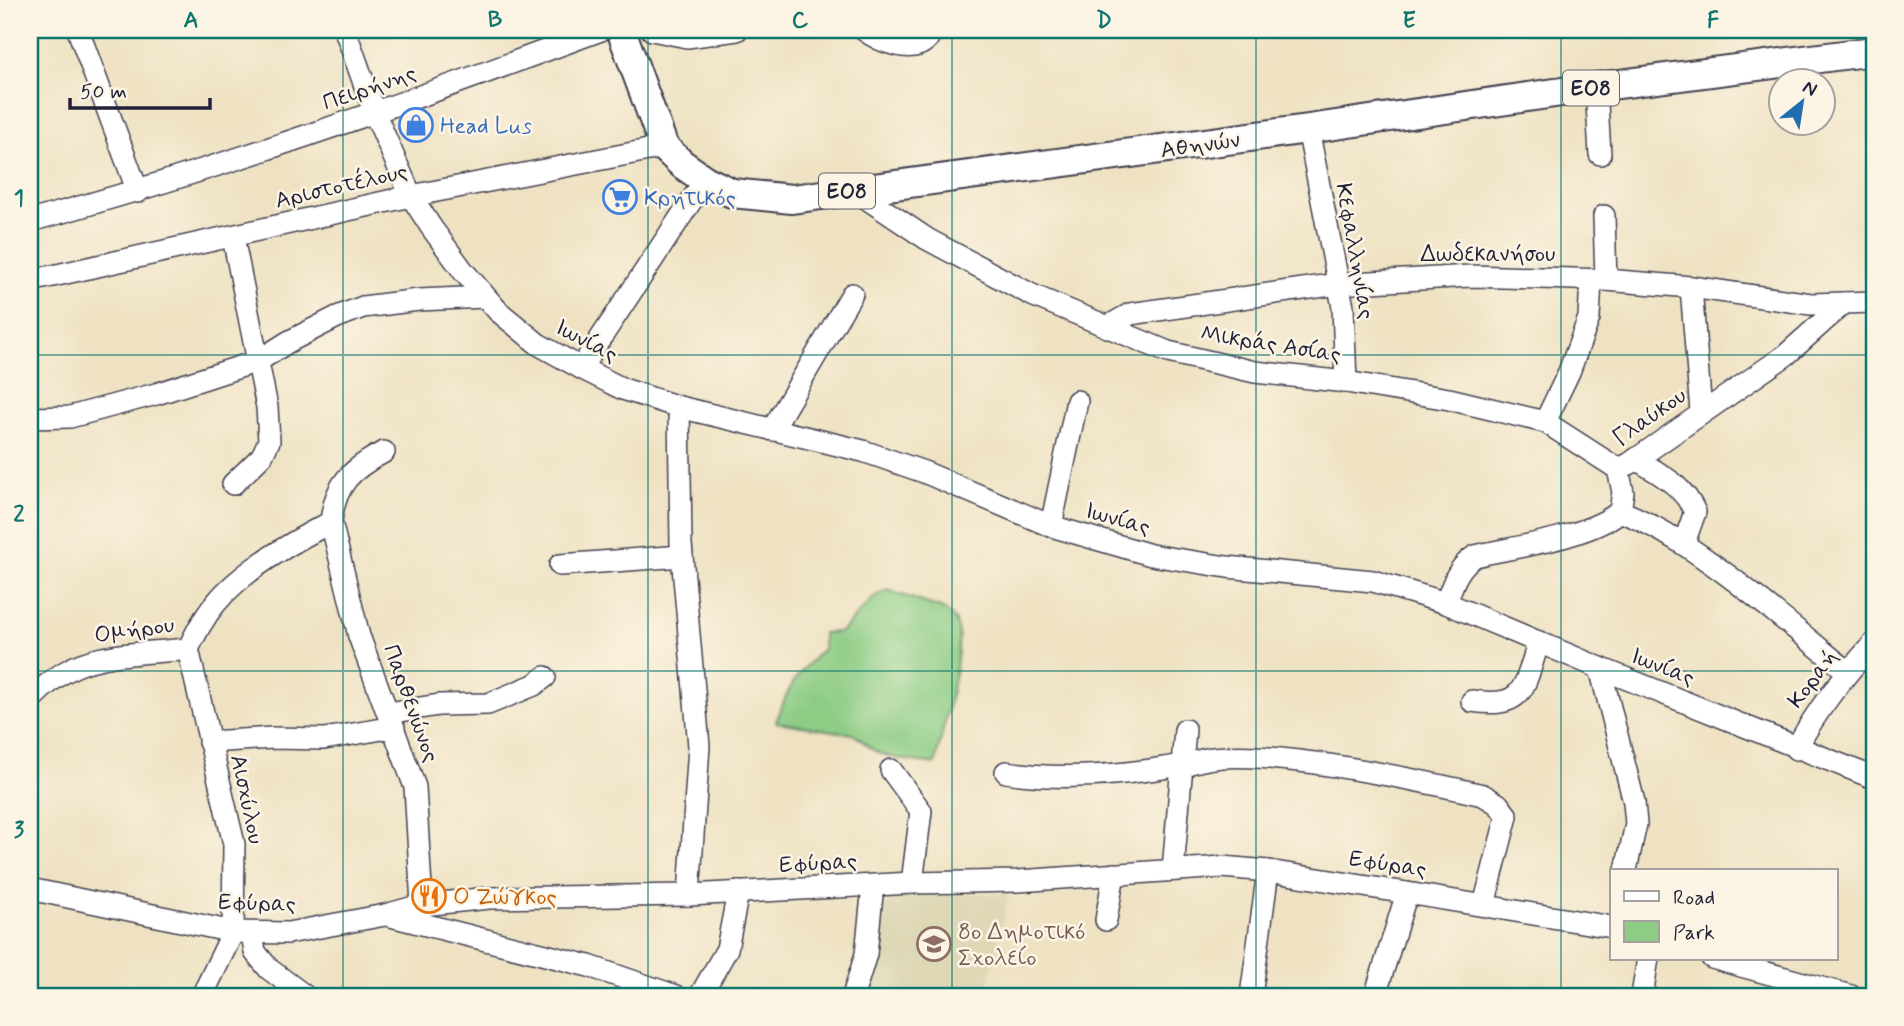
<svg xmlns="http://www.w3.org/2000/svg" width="1904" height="1026" viewBox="0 0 1904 1026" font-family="Mynerve,sans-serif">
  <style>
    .built { fill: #ded8b7 }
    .green { fill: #8ccc84; stroke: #577760; stroke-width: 2 }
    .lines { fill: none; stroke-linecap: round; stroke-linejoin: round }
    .minor-casing { stroke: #413f4f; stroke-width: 24 }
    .major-casing { stroke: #413f4f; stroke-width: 32 }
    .minor { stroke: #fff; stroke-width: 21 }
    .major { stroke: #fff; stroke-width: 28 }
    .grid { fill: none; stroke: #0f766e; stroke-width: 2; stroke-opacity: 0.55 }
    .labels { text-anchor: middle; stroke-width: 5; stroke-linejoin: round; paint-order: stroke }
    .shield { fill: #fcf5e5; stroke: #63616e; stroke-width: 2 }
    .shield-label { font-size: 21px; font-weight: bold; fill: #22223b }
    .street-label { font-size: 23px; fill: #22223b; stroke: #fcf5e5 }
    .shop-label { font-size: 23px; fill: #366cbe; stroke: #fcf5e5; text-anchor: start }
    .food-label { font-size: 23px; fill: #c56008; stroke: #fcf5e5; text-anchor: start }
    .education-label { font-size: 23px; fill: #785e54; stroke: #fcf5e5; text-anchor: start }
    .neatline { fill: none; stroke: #0f766e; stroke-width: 2.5 }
    .grid-label { font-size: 23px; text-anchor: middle; font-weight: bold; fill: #0f766e }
  </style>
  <rect width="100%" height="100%" fill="#fcf5e5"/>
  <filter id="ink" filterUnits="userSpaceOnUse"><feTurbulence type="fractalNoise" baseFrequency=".0143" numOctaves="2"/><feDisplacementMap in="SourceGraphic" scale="14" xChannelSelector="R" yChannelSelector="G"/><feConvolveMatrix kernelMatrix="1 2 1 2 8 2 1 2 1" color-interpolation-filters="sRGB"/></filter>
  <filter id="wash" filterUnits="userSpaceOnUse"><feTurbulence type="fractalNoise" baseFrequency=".00686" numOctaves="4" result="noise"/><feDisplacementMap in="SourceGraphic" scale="28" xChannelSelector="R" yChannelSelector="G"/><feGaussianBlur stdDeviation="1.57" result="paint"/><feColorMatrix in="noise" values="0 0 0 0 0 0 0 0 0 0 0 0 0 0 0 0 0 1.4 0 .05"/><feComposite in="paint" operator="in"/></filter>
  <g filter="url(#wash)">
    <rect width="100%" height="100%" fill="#efe2c3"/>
    <polygon class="built" points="890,891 1009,894 985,996 867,996 872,983"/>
    <path class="green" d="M887,590L943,609C949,613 955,618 957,625C965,648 941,737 935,764C915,761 893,760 875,751C866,746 863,739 852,734L776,722C789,685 795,676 823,649V633L841,632L874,597Z"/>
  </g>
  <g filter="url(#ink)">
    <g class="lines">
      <g class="minor-casing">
        <g id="minor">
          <polyline points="78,30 138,192"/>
          <polyline points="345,30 375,114 404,180 411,196 431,227 464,272 498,311 538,344 581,368 623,389 679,407 863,451 924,472 1051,526 1151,555 1227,567 1373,581 1446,603 1600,668 1874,778"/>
          <polyline points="652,30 687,37 737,30"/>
          <path d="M864,30C879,41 913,56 928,38L927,30"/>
          <polyline points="1596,87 1600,154"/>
          <polyline points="1308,129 1343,307 1346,382"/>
          <polyline points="854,190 927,239 1032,295 1168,352 1255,372 1346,382 1449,399 1545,422 1618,469"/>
          <polyline points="1604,216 1606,280"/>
          <path d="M30,221C224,168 413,100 601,30"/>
          <polyline points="233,237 267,407 269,441 262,456 233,484"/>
          <polyline points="30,281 411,196 664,147"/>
          <polyline points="1691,287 1701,412"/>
          <polyline points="1107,327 1130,314 1338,284 1470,276 1606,280 1691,287 1811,304 1874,302"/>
          <polyline points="581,368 705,180"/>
          <polyline points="679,407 681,544 699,746 689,895"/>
          <polyline points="30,418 70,417 156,394 258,361 288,342 337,317 363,307 419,300 485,297"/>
          <polyline points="1545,422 1569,372 1589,318 1591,280"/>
          <polyline points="772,430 852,294"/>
          <path d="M384,452C351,469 335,484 331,522L359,636L415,787L422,905"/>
          <path d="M1636,459C1660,474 1683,485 1695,512L1684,543"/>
          <polyline points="1618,469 1629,464 1786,355 1844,303"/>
          <path d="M1620,511C1661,527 1695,551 1730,577C1771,608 1809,640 1848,672"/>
          <polyline points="1051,526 1077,401"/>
          <polyline points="560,565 682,556"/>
          <path d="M1446,603C1453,583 1457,568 1475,556C1514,547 1591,537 1620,511L1623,492L1618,469"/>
          <polyline points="188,649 234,844 233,932 202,996"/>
          <polyline points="1600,668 1634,802 1636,824 1626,870"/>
          <path d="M30,700C43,687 57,675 74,667C105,652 153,653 188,649C196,633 204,617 216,603C242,571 294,541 331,522"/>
          <path d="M1472,701C1527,709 1523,686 1539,642"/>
          <polyline points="388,713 439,705 488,704 534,685 545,677"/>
          <polyline points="209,742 272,738 324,739 394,727"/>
          <path d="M1796,749C1817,709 1844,676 1874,643"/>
          <polyline points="891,770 921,811 912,883"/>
          <path d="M1006,772C1065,781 1123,775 1182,765C1192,763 1203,759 1213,758C1246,754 1282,759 1315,763C1372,771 1427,782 1483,795L1498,804L1507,816L1484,905"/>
          <polyline points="1173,870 1185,730"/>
          <polyline points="30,889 233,932 288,933 385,915 422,905 489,898 689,895 912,883 1018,881 1222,867 1268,871 1407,893 1612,927"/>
          <polyline points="387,915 589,966 676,996"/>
          <polyline points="1106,920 1114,874"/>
          <polyline points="252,933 255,952 269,969 305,996"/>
          <polyline points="1712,958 1851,996"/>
          <polyline points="700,996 727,949 738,892"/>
          <polyline points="853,996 866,954 873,886"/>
          <polyline points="1251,996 1268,871"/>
          <polyline points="1375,996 1407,893"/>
          <polyline points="1642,996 1648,958"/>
        </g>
      </g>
      <g class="major-casing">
        <polyline id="major" points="621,30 664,147 682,164 705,180 732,193 792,199 1308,129 1596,87 1874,51"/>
      </g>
      <use href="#minor" class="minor"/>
      <use href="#major" class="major"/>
    </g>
  </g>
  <path class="grid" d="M343,30V996M648,30V996M952,30V996M1256,30V996M1561,30V996M30,355H1874M30,671H1874"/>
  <defs>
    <g id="shop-ring" transform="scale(1.75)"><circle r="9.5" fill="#fcf5e5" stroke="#3f7fe0" stroke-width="1.5"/><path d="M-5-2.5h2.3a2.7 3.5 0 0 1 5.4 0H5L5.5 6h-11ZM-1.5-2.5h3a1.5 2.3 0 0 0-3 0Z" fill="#3f7fe0"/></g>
    <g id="supermarket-ring" transform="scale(1.75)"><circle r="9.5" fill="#fcf5e5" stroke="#3f7fe0" stroke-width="1.5"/><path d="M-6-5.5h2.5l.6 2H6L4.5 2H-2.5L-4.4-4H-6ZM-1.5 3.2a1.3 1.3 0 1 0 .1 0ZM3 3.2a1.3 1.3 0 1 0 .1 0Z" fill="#3f7fe0"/></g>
    <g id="restaurant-ring" transform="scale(1.75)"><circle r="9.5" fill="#fcf5e5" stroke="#e8710a" stroke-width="1.5"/><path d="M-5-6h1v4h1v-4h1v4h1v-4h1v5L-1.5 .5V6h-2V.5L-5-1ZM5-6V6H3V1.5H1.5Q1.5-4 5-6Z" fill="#e8710a"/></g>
    <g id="school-ring" transform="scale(1.75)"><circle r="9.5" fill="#fcf5e5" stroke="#8d6e63" stroke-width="1.5"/><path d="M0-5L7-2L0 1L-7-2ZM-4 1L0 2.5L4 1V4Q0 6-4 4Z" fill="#8d6e63"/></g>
  </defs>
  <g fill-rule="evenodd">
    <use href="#shop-ring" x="416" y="125"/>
    <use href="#supermarket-ring" x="620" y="197"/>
    <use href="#restaurant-ring" x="429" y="896"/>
    <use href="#school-ring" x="934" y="944"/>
  </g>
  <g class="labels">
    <g class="shield">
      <rect x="1563" y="70.5" width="56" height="35" rx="5"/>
      <rect x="819" y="173.5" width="56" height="35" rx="5"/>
    </g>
    <g class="shield-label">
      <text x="1591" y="95">ΕΟ8</text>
      <text x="847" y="198">ΕΟ8</text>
    </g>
    <g class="street-label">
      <text transform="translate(369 87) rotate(-19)" y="8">Πειρήνης</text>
      <text transform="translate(1200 144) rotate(-8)" y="8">Αθηνών</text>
      <text transform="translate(341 185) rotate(-13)" y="8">Αριστοτέλους</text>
      <text transform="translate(1356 251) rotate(80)" y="8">Κεφαλληνίας</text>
      <text x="1488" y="261">Δωδεκανήσου</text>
      <text transform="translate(587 340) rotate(28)" y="8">Ιωνίας</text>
      <text transform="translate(1271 343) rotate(9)" y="8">Μικράς Ασίας</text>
      <text transform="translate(1649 416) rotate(-35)" y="8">Γλαύκου</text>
      <text transform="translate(1118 518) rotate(16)" y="8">Ιωνίας</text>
      <text transform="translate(134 629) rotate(-8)" y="8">Ομήρου</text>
      <text transform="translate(1663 666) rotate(22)" y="8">Ιωνίας</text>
      <text transform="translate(1812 678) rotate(-53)" y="8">Κοραή</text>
      <text transform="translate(412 703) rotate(70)" y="8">Παρθενώνος</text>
      <text transform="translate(248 799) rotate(78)" y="8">Αισχύλου</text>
      <text transform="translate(818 862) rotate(-3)" y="8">Εφύρας</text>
      <text transform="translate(1388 863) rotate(9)" y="8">Εφύρας</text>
      <text transform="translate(257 902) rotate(2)" y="8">Εφύρας</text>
    </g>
    <g class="shop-label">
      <text x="440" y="133">Head Lus</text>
      <text x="644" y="205">Κρητικός</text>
    </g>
    <g class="food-label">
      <text x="453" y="904">Ο Ζώγκος</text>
    </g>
    <g class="education-label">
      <text x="958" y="939">8ο Δημοτικό<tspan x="958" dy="26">Σχολείο</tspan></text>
    </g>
  </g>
  <rect width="1904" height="1026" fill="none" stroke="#fcf5e5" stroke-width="77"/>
  <rect x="1610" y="869" width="228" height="91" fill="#fcf5e5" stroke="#a5a1a1" stroke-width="2"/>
  <rect x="1624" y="891" width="35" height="10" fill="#ffffff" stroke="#a5a1a1" stroke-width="2"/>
  <text x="1673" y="904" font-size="21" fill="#22223b">Road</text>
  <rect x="1624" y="921" width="35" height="21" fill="#8ccc84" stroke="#a5a1a1" stroke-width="2"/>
  <text x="1673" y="939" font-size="21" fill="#22223b">Park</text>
  <g transform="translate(1802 102) rotate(30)"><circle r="33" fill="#fcf5e5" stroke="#a5a1a1" stroke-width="2"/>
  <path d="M0-5L12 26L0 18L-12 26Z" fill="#1f6fb2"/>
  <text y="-10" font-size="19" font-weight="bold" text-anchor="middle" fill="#22223b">N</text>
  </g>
  <path d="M70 98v10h140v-10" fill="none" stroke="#22223b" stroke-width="3.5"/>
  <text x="80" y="98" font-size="21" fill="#22223b" stroke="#fcf5e5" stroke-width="5" paint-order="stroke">50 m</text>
  <rect x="38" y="38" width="1828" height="950" class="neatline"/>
  <g class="grid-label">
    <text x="191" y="27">A</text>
    <text x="495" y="27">B</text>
    <text x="800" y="27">C</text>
    <text x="1104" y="27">D</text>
    <text x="1409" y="27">E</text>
    <text x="1713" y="27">F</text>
    <text x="19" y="205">1</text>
    <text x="19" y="521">2</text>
    <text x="19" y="837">3</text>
  </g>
</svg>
